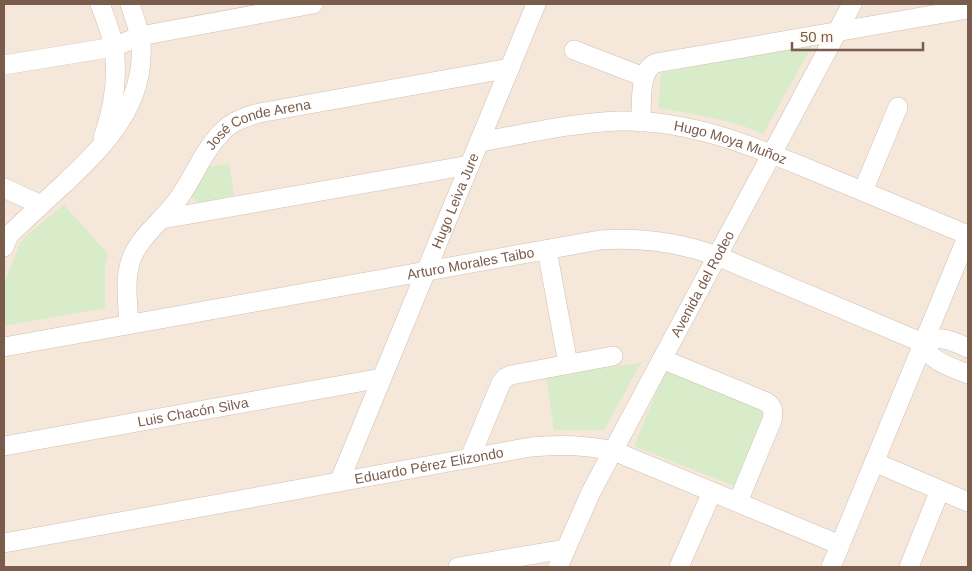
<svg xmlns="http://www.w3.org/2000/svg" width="972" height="571" viewBox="0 0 972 571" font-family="Helvetica,sans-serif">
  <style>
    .residential { fill: #f5e8da }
    .green { fill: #d8ecc9 }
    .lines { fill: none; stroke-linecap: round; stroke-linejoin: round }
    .street-casing { stroke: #d1beb0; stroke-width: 20 }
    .street { stroke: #fff; stroke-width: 19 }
    .labels { text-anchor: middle; stroke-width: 5; stroke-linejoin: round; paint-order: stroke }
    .street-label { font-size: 14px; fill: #7a5c4d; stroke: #fffaf3 }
  </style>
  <rect width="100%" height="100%" fill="#fdf6ec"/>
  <rect class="residential" x="4" y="4" width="964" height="563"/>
  <g class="green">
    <path d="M813,44L763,134C730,119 694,114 658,108L661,73Z"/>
    <polygon points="229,163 234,195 199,203 189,194 208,167"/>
    <polygon points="64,205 108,254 105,266 105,308 4,326 4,284 20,243 27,235"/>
    <polygon points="641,363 604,430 554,430 546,375"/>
    <polygon points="665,371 767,412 737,487 634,446"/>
  </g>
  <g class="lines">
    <g class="street-casing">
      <g id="street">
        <path d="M100,4C105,18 112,34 114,49C118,78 113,110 103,138"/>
        <polyline points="574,50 644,77"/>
        <polyline points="4,65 114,47 140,36 313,4"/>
        <path d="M641,122C642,105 638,70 656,63L968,9"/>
        <path id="s1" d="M479,142C525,134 571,123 618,121C690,119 755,147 821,174C870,194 919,215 968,235"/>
        <polyline points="4,188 41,205"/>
        <polyline points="863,191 898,107"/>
        <polyline points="162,219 470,165"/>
        <path d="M4,247L9,235C27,218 46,200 65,183C105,145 145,105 141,44C140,31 134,17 130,4"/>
        <polyline points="547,250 568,364"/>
        <path id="s2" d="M129,324C128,303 124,280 131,260C139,237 162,221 176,202C193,180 202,152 222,132C232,121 246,117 259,113L510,68"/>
        <path d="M923,343C940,334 952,341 968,348"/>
        <path id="s3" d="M4,347L600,240C641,237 678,242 717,256L923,343C930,362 951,367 968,374"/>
        <path d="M662,359L764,401C773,405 774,411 772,420L738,502"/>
        <path id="s4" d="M4,446L382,378"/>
        <polyline points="470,458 501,383 505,378 511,375 613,356"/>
        <polyline points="874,462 968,502"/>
        <path id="s5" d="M340,480L536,4"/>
        <path id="s6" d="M4,543L531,447C559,444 586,445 614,451L840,545"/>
        <polyline points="458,567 566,549"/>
        <path id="s7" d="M558,567L591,492L852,4"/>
        <polyline points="679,567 712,492"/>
        <polyline points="831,567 968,235"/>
        <polyline points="909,567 940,490"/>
      </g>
    </g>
    <use href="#street" class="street"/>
  </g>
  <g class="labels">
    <g class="street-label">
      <text dy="5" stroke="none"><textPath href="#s2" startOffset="259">José Conde Arena</textPath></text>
      <text dy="5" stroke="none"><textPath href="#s1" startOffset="256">Hugo Moya Muñoz</textPath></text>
      <text dy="5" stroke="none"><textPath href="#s5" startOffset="302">Hugo Leiva Jure</textPath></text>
      <text dy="5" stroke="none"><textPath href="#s3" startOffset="474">Arturo Morales Taibo</textPath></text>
      <text dy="5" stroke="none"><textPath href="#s7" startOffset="318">Avenida del Rodeo</textPath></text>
      <text dy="5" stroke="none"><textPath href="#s4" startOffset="192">Luis Chacón Silva</textPath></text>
      <text dy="5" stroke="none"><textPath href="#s6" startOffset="432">Eduardo Pérez Elizondo</textPath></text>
    </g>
  </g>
  <rect width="972" height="571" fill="none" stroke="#7a5c4d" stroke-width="10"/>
  <path d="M792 42v8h131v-8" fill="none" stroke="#7a5c4d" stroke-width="2.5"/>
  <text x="800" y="42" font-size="15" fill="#7a5c4d" stroke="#fffaf3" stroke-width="4" paint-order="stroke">50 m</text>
</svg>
